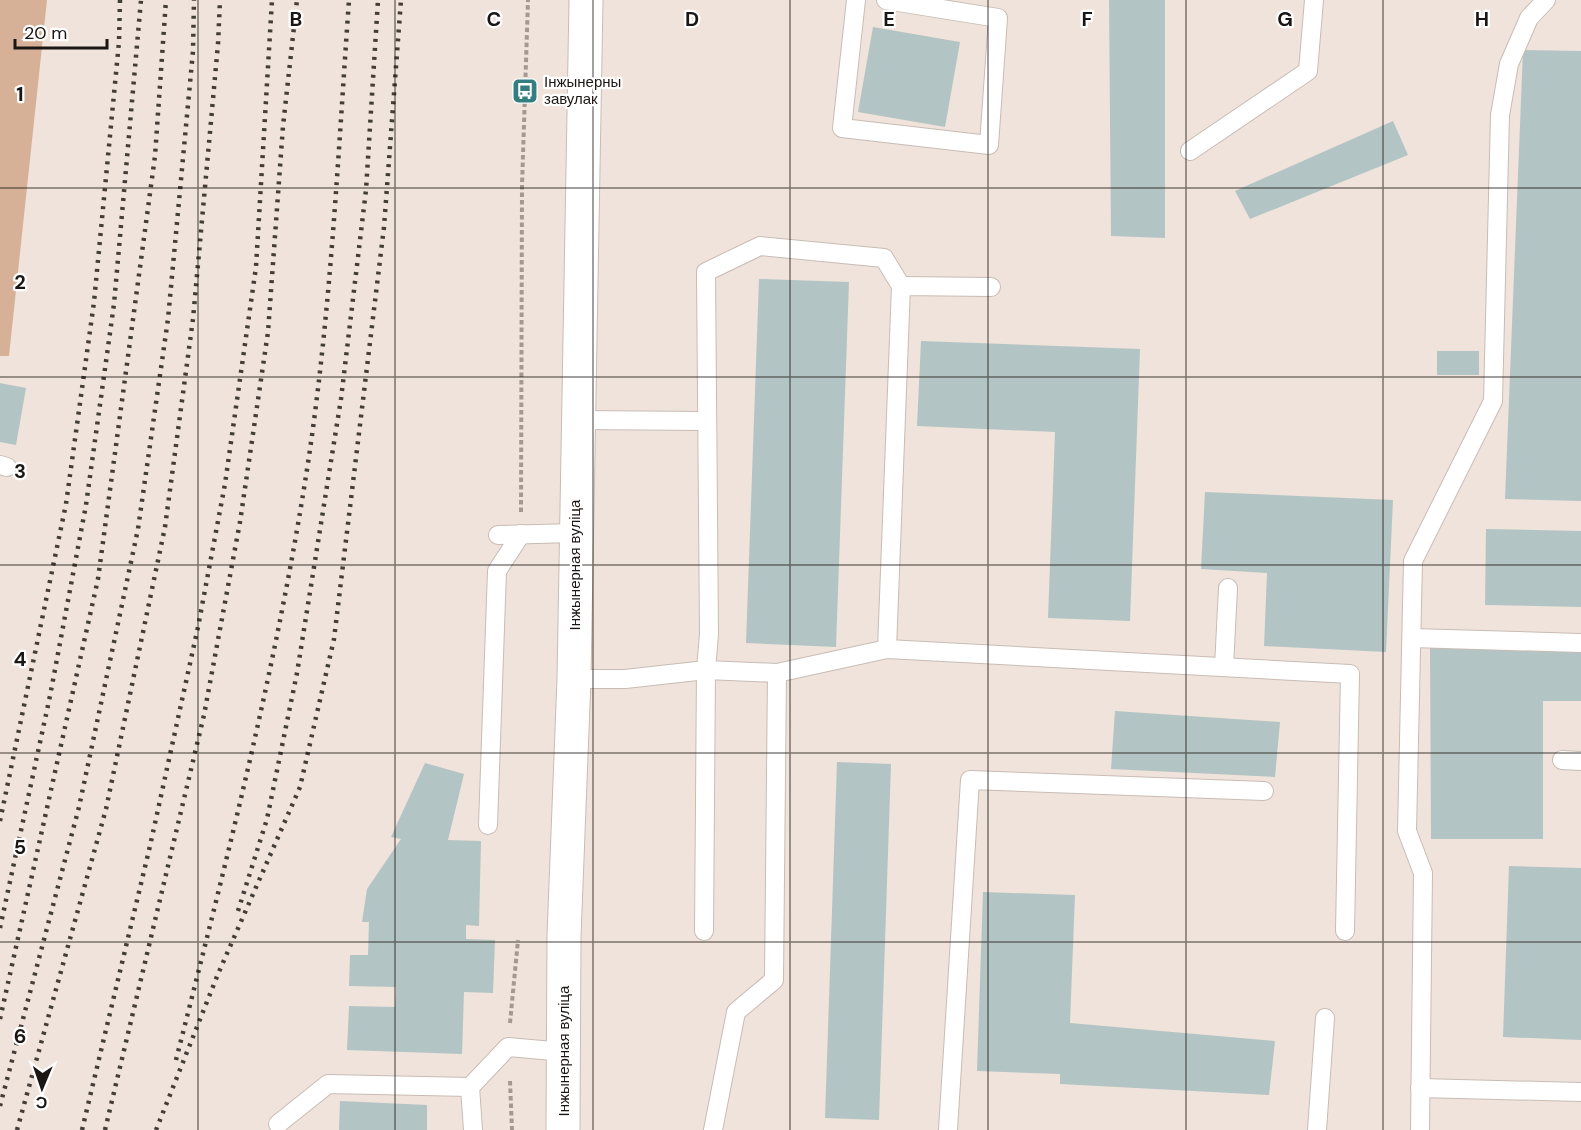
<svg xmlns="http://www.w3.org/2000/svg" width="1581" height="1130" viewBox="0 0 1581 1130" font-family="'DM Sans',sans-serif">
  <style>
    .green { fill: #d6b198 }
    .building { fill: #b3c4c4 }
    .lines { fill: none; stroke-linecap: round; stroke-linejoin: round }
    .lane-casing { stroke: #c8bcb4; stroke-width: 20 }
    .secondary-casing { stroke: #c8bcb4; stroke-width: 35 }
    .path { stroke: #a39992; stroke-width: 4; stroke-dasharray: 4.5 3; stroke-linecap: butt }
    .lane { stroke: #fff; stroke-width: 18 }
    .secondary { stroke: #fff; stroke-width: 33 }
    .rail { stroke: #433d39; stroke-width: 4.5; stroke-dasharray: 3 6; stroke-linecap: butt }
    .grid { fill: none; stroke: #1b1613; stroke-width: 1.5; stroke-opacity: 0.55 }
    .labels { text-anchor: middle; stroke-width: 4.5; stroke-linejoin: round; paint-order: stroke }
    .poi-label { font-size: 15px; fill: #1b1613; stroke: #fff; text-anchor: start }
    .street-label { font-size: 15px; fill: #1b1613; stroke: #fff }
    .grid-label { font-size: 20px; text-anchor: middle; font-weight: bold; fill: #1b1613; stroke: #fff; stroke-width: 4.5; stroke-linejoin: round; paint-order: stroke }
  </style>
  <rect width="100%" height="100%" fill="#f0e3db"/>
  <polygon class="green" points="0,0 47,0 9,356 0,356"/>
  <g class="building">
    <polygon points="1109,0 1165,0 1165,238 1111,236"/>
    <polygon points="873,27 960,42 945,127 858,112"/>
    <polygon points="1523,50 1581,51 1581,501 1505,499"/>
    <polygon points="1393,121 1408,155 1250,219 1235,191"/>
    <polygon points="759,279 849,282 836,647 746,643"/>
    <polygon points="921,341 1140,349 1130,621 1048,618 1055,432 917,426"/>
    <rect x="1437" y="351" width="42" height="24"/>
    <polygon points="0,383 26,388 16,445 0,442"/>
    <polygon points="1205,492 1393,500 1386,652 1264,646 1267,573 1201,569"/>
    <polygon points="1486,529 1581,531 1581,607 1485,605"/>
    <polygon points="1430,647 1581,647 1581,701 1543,701 1543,839 1431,839"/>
    <polygon points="1115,711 1280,722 1275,777 1111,769"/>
    <polygon points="837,762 891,764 879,1120 825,1118"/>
    <polygon points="425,763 464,774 448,840 481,841 479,926 466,925 466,939 495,940 493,993 464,992 462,1054 347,1050 349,1006 395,1007 396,987 349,986 350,955 368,955 369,922 362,922 367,889 401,839 391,837"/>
    <polygon points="1509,866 1581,868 1581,1040 1503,1037"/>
    <polygon points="983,892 1075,895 1070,1023 1275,1041 1269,1095 1060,1084 1060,1074 977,1071"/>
    <polygon points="340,1101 427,1105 427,1130 339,1130"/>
  </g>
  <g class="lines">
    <g class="lane-casing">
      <g id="lane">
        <polyline points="856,0 842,128 989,145 998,18 886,0"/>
        <polyline points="1190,151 1308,71 1314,0"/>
        <polyline points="577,420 706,421"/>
        <polyline points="0,465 7,467"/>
        <polyline points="498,535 575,533"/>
        <polyline points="1412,638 1581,643"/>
        <polyline points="887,649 901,286 991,287"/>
        <polyline points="1224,667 1228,588"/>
        <polyline points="574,679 625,679 706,670 709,634 706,272 760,246 884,258 901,286"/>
        <polyline points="1562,760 1581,761"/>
        <polyline points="488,825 497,571 521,534"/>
        <polyline points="704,931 706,670 777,673 887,649 1350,674 1345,931"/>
        <polyline points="470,1087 473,1130"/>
        <polyline points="1420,1088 1581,1092"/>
        <polyline points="278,1124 328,1084 470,1087 508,1047 564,1052"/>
        <polyline points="713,1130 736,1012 774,980 777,673"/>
        <polyline points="948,1130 970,780 1264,791"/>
        <polyline points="1317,1130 1325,1018"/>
        <polyline points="1420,1130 1423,873 1407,831 1413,561 1493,401 1500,115 1509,64 1529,18 1546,0"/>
      </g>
    </g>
    <g class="secondary-casing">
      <polyline id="secondary" points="563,1130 564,936 574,679 586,0"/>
    </g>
    <g class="path">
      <polyline points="521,512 522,186 528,0"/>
      <polyline points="510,1023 518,940"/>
      <polyline points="510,1081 512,1130"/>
    </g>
    <use href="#lane" class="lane"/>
    <use href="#secondary" class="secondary"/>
    <g class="rail">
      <polyline points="0,821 66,504 94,302 119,42 120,0"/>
      <polyline points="238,911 267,819 297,673 341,399 366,190 378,0"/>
      <polyline points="0,928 50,696 86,505 114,304 141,0"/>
      <polyline points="0,1019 98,579 155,156 166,0"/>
      <path d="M176,1060C226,863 277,665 308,463C331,310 338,155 349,0"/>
      <polyline points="0,1106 79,807 138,529 168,319 193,51 194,0"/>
      <polyline points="17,1130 106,809 165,527 193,319 218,44 220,0"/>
      <polyline points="82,1130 150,846 198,627 225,484 256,267 272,0"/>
      <polyline points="105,1130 204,715 240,522 268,332 283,126 297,0"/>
      <polyline points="156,1130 218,974 300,787 334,639 384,227 401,0"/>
    </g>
  </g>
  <path class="grid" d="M198,0V1130M395,0V1130M593,0V1130M790,0V1130M988,0V1130M1186,0V1130M1383,0V1130M0,188H1581M0,377H1581M0,565H1581M0,753H1581M0,942H1581"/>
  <defs>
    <g id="bus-square" transform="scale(1.35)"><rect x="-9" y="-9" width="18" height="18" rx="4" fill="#357e7f" stroke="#fff"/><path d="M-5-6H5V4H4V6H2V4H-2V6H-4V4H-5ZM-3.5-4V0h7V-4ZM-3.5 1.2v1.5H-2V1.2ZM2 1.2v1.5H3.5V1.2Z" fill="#fff"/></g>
  </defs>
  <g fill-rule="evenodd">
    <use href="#bus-square" x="525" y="91"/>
  </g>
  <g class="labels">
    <g class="poi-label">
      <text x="544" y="87">Інжынерны<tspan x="544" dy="17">завулак</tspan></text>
    </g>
    <g class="street-label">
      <text transform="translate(575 565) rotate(-90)" y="5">Інжынерная вуліца</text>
      <text transform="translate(564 1051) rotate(-90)" y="5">Інжынерная вуліца</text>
    </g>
  </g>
  <g class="grid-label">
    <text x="296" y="26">B</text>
    <text x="494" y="26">C</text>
    <text x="692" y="26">D</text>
    <text x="889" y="26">E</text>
    <text x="1087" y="26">F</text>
    <text x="1285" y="26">G</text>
    <text x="1482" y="26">H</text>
    <text x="20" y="101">1</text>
    <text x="20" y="289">2</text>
    <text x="20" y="478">3</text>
    <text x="20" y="666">4</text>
    <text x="20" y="854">5</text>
    <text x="20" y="1043">6</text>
  </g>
  <g transform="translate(42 1088) rotate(182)" stroke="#ffffff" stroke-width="4.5" paint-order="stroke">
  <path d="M0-4.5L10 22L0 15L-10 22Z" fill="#1b1613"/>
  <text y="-9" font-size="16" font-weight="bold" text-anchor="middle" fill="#1b1613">С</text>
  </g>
  <path d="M15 39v9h92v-9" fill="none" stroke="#1b1613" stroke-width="3"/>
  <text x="24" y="39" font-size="18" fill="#1b1613" stroke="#ffffff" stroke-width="4.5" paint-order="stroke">20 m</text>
</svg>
